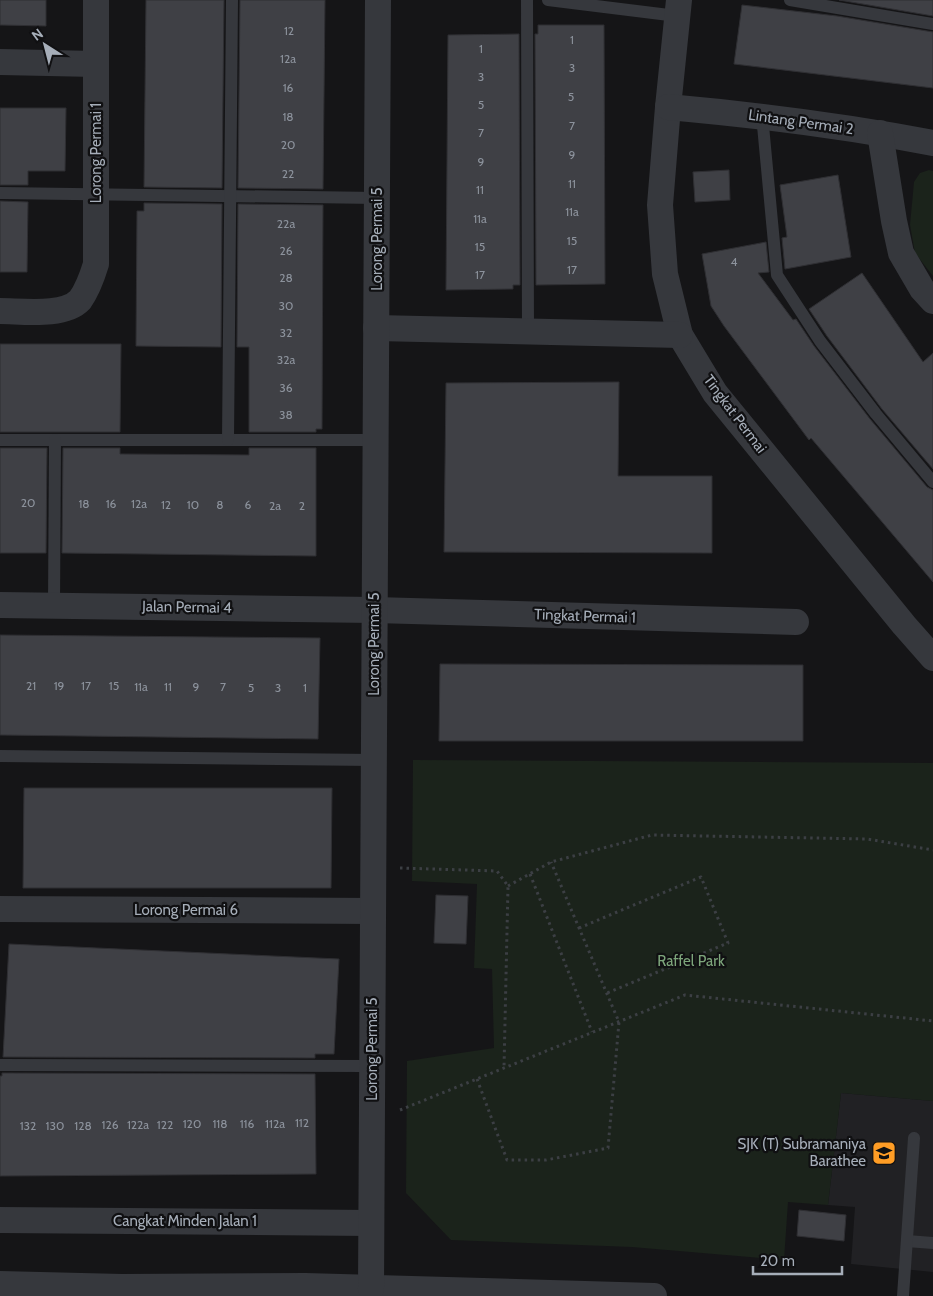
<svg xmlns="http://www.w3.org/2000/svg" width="933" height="1296" viewBox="0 0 933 1296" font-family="Cabin,sans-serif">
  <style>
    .built { fill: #212124 }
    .green { fill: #1b231b }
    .building { fill: #3f4045; stroke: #2f2f33 }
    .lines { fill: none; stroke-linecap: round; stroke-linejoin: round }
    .path { stroke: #3c3f44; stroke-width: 3; stroke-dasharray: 2.5 4; stroke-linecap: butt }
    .lane { stroke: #36383d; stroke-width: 12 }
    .street { stroke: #36383d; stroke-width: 26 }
    .labels { text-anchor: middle; stroke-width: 4.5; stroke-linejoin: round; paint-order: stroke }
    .number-label { font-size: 12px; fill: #8c929c }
    .street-label { font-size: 15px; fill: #a6aeb9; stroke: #101012 }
    .park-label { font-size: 15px; fill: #7da57b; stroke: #101012 }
    .poi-label { font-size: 15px; fill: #a6aeb9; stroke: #101012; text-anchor: end }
  </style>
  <rect width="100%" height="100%" fill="#151517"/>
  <polygon class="built" points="841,1093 933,1101 933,1272 851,1264 855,1207 828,1205"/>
  <g class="green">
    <polygon points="929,170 933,171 933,276 915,253 910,225 914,182 920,173"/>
    <polygon points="413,760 933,763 933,1101 841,1093 828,1205 788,1202 784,1260 632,1247 451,1240 406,1193 407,1061 494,1048 492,969 474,968 477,884 412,881"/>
  </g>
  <g class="building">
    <polygon points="0,0 46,0 46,26 0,25"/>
    <polygon points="146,0 224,0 222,188 144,187"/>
    <polygon points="240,0 325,0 323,189 238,188"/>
    <polygon points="839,0 933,0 933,16"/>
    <polygon points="742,5 837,16 933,32 933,88 734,64"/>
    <polygon points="538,25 604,25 605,284 536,285 535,34 538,34"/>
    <polygon points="519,34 520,285 513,285 513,289 446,290 448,35"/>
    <polygon points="0,108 66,108 65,171 28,171 28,185 0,185"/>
    <polygon points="729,170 730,200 695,202 693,172"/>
    <polygon points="838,175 851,257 785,269 782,238 787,237 780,185"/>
    <polygon points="0,201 28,202 27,272 0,272"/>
    <polygon points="144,203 222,204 221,347 136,346 137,211 144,211"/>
    <polygon points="238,204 323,205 322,429 316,429 316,432 249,432 249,347 237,347"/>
    <polygon points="766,242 769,272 758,273 793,320 796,319 814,346 870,419 927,487 933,490 933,582 811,438 809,440 724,326 711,306 702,254"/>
    <polygon points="862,273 923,362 933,353 933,469 882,409 827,336 809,309"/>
    <polygon points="0,344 121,344 120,432 0,432"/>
    <polygon points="619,382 618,476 712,476 712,553 444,552 446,383"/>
    <polygon points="0,448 47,448 46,553 0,553"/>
    <polygon points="63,448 120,448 120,454 249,455 249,448 316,448 316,556 62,553"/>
    <polygon points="0,635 320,638 318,739 0,735"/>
    <polygon points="440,664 803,665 803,741 439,741"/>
    <polygon points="24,788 332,788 331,888 23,888"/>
    <polygon points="436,895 468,896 466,944 434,943"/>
    <polygon points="9,944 339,959 334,1054 315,1054 315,1058 3,1057"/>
    <polygon points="2,1073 315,1074 316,1174 0,1176 0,1076 2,1076"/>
    <polygon points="799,1210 846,1215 844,1241 797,1236"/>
  </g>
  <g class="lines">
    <g class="path">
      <polyline points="400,868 497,871 508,886 504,1068"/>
      <polyline points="530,874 592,1032"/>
      <polyline points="508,886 551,862 652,835 867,839 933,850"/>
      <polyline points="579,928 701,877 728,943 607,993"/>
      <polyline points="477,1079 507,1160 546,1160 608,1148 619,1022 551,862"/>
      <polyline points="400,1110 685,995 933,1021"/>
    </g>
    <g class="lane">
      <polyline points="527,0 528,332"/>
      <polyline points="548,0 677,16"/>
      <polyline points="790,0 933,24"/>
      <polyline points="762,115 777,275 820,341 876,414 933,482"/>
      <polyline points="0,193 377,198"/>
      <polyline points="0,440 376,440"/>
      <polyline points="228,440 232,0"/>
      <polyline points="54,606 55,440"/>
      <polyline points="0,756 374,760"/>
      <polyline points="0,1065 372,1066"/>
      <polyline points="907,1241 933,1243"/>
      <polyline points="903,1296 914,1138"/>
    </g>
    <g class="street">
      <polyline points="679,0 668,107 660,205 665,274 680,335 715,393 904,625 933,658"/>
      <polyline points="0,62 96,64"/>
      <path d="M668,107C757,115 845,126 933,143"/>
      <polyline points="880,133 894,221 901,253 922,289 933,301"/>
      <path d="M0,311C22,311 64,317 80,300C88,289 92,277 96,264V0"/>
      <polyline points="376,328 680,335"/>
      <polyline points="0,605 375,610 796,622"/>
      <polyline points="0,909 373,911"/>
      <polyline points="0,1220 371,1223"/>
      <polyline points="0,1284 122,1287 305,1286 654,1296"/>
      <polyline points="371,1289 378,0"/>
    </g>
  </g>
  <defs>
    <g id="school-square" transform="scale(1.25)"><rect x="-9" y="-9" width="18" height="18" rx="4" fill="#ff9d25" stroke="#101012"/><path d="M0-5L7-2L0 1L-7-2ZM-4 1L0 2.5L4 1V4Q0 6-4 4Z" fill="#111"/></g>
  </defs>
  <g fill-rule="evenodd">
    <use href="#school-square" x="884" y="1153"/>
  </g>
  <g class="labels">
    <g class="number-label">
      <text x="289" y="35">12</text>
      <text x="572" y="44">1</text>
      <text x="481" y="53">1</text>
      <text x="288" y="63">12a</text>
      <text x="572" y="72">3</text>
      <text x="481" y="81">3</text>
      <text x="288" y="92">16</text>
      <text x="571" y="101">5</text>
      <text x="481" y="109">5</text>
      <text x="288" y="121">18</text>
      <text x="572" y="130">7</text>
      <text x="481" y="137">7</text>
      <text x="288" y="149">20</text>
      <text x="572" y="159">9</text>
      <text x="481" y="166">9</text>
      <text x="288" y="178">22</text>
      <text x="572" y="188">11</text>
      <text x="480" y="194">11</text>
      <text x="572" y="216">11a</text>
      <text x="480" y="223">11a</text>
      <text x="286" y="228">22a</text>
      <text x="572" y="245">15</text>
      <text x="480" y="251">15</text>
      <text x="286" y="255">26</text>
      <text x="734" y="266">4</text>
      <text x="572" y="274">17</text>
      <text x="480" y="279">17</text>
      <text x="286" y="282">28</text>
      <text x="286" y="310">30</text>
      <text x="286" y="337">32</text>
      <text x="286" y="364">32a</text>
      <text x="286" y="392">36</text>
      <text x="286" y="419">38</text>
      <text x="28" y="507">20</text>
      <text x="84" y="508">18</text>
      <text x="111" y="508">16</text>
      <text x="139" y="508">12a</text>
      <text x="166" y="509">12</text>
      <text x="193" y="509">10</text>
      <text x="220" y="509">8</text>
      <text x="248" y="509">6</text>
      <text x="275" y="510">2a</text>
      <text x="302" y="510">2</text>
      <text x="31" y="690">21</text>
      <text x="59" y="690">19</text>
      <text x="86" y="690">17</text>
      <text x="114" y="690">15</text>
      <text x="141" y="691">11a</text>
      <text x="168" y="691">11</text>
      <text x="196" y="691">9</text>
      <text x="223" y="691">7</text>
      <text x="251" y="692">5</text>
      <text x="278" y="692">3</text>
      <text x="305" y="692">1</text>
      <text x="302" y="1127">112</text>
      <text x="192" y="1128">120</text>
      <text x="220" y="1128">118</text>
      <text x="247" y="1128">116</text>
      <text x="275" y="1128">112a</text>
      <text x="110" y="1129">126</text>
      <text x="138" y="1129">122a</text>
      <text x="165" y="1129">122</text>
      <text x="28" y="1130">132</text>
      <text x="55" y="1130">130</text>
      <text x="83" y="1130">128</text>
    </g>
    <g class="street-label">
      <text transform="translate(801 122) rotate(8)" y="5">Lintang Permai 2</text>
      <text transform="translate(96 153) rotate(-90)" y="5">Lorong Permai 1</text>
      <text transform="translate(377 239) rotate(-90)" y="5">Lorong Permai 5</text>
      <text transform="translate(735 414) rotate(53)" y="5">Tingkat Permai</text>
      <text transform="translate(187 607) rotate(1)" y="5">Jalan Permai 4</text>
      <text transform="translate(585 616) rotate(2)" y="5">Tingkat Permai 1</text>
      <text transform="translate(374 644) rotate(-90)" y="5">Lorong Permai 5</text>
      <text x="186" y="915">Lorong Permai 6</text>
      <text transform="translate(372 1049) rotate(-90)" y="5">Lorong Permai 5</text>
      <text x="185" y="1226">Cangkat Minden Jalan 1</text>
    </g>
    <g class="park-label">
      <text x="691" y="966">Raffel Park</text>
    </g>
    <g class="poi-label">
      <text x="866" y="1149">SJK (T) Subramaniya<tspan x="866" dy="17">Barathee</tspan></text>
    </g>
  </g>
  <g transform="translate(45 45) rotate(324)" stroke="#101012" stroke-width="4" paint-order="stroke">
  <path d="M0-4L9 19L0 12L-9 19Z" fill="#a6aeb9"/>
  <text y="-8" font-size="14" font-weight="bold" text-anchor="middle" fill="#a6aeb9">N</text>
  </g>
  <path d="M753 1266v8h89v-8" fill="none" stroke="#a6aeb9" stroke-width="2.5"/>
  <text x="760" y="1266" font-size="15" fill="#a6aeb9" stroke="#101012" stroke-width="4" paint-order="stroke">20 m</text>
</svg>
